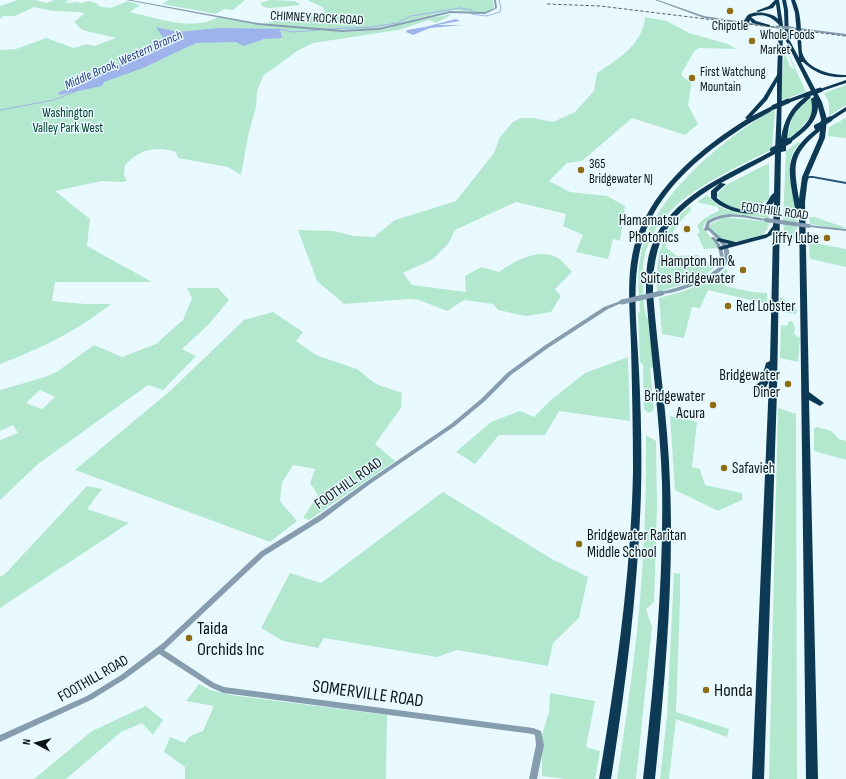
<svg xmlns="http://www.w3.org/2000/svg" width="846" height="779" viewBox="0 0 846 779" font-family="'Sofia Sans Condensed',sans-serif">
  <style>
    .green { fill: #b4e8ce; fill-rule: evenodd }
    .water { fill: #9eb3eb }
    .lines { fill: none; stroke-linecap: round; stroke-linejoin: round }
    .stream { stroke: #9eb3eb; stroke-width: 1 }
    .minor { fill: #869db0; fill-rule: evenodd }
    .major { fill: #275473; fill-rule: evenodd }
    .highway { fill: #0e3955; fill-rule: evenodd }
    .rail { stroke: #5b666a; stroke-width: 1; stroke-dasharray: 3.5 2; stroke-linecap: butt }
    .minor-bridge-far2 { stroke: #869db0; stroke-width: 3 }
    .minor-bridge-far1 { stroke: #869db0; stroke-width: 4 }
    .minor-bridge { stroke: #869db0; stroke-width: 5 }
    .highway-bridge-far1 { stroke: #0e3955; stroke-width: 5 }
    .highway-bridge { stroke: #0e3955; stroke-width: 6 }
    .poi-dot { fill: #906d12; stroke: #e8faff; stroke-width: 1.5 }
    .labels { text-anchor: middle; stroke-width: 3; stroke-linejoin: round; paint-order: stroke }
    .far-street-label { font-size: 13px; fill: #0b1315; stroke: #e8faff }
    .far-poi-label { font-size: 13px; fill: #0b1315; stroke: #e8faff; text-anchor: start }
    .far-water-label { font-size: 13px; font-style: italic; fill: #2c4083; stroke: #e8faff }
    .far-park-label { font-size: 13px; fill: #04402b; stroke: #e8faff }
    .poi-label { font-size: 15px; fill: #0b1315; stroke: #e8faff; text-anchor: end }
    .street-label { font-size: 15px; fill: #0b1315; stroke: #e8faff }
    .near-poi-label { font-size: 18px; fill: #0b1315; stroke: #e8faff; text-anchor: start }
    .near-street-label { font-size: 18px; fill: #0b1315; stroke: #e8faff }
  </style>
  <rect width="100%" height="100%" fill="#e8faff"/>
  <g class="green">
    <path d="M18,0H35L47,3L54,0H69L65,3L80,2L78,4L89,1L98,4V6L110,8L128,1L140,5L130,12C157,18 194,32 218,17L260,25L289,17L299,19L324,12V8L307,0H493L494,8L492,11L487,13L453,10L374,29L321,30L345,32L380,30L416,20L453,14L436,23L429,20L398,30L313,43L297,51L263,76L257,91L256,107L248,136L241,175L228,167L178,158L176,152C157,145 138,150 125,165L124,175L127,181L121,182L102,181L55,191L90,219L87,246L152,282H55L52,301L85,304H111C77,331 40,349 0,364V50L16,49L46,38L74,48L87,44L94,46L116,38L82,30L74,22L84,14L80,12L52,11L34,7L15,16H3L0,19V6Z"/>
    <polygon points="169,0 245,0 233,10 224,9 216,14 162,4"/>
    <polygon points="270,0 295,1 301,5 269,8 263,7 260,3"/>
    <path d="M645,17L667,21L689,33L728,44L736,49L699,48L695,50L681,74L685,79L692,80L688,105L698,124L685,135L632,118L582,161L567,163L549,181L570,192L607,196L625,206L620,241L613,239L608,259L576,252L583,235L563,226L566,214L516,202L455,230L448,244L433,259L403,273L412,285L466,292L465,276L481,267L499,272C514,261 540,247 558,258C563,261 568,268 572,272L555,289L561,296L551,312L526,316L498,310L493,304L464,300L447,311L419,300L409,299L344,304L317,281L298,230L333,231L354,236L374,237L395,220L456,201L494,153L500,137L513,122L521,118H533L553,122L575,112L594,91L597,73C618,59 643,44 645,17Z"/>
    <polygon points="784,50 790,67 794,69 787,50 806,92 781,100"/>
    <polygon points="846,85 846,105 829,116 829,103 824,93"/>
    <polygon points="810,97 813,100 811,116 798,131 786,141 793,115"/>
    <path d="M772,110L775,111L772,149C722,176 650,202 643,266C643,275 643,308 646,315C646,317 648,318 649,320C653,335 652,353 653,368L650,367L654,410L649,413L644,409L643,365L640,362L638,312L640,313C639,295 637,276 640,258C650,198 722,140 772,110Z"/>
    <polygon points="846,118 846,138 828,136 829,127"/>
    <path d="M798,142L800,143C780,162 796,190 797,215C798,223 796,232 795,240L784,233L783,221L786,151Z"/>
    <path d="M769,163V199L763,203L762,207C749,211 722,210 717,194L728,184Z"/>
    <path d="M707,195C710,198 713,201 716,204C735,217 750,211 769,210V219C752,216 711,207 703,227L718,248L704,249L697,234L699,233V229L697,227C701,219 711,214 719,211L718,207L697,202Z"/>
    <path d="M690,206L691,210L677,225L665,247L677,256L698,255L703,260L717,266L695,281L657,292C655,256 661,230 690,206Z"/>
    <path d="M725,217L770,222L769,225L767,226L768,228L763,235C747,239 728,247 714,234C711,231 710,230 710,226L712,223Z"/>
    <polygon points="809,217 815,217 846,228 834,228 810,224"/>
    <polygon points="809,242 846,249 846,267 810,259"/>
    <path d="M726,269L728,271L725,286L752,292L767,293V304L708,290L700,308L692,307L684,338L662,334L659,298C683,292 705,285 726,269Z"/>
    <path d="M187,288H218L229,300L208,325L182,349L196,356L163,390L148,385L38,464L0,500V440L18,433L13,425L0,431V390L45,377L58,371L94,345L122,357L156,344L183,320L192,298ZM40,390L55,397L42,409L26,403Z"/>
    <polygon points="780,297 789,302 797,310 796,314 782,312"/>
    <polygon points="273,312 303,332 296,341 316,355 357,369 376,384 402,393 401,408 375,444 395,461 309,520 303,518 318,495 310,483 315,469 293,465 282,483 280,501 297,521 270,542 75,470 170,391 244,320"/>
    <polygon points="789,321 792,321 795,328 794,334 800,338 798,362 780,358 781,325 787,326"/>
    <polygon points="628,357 630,421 559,411 545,435 499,435 475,464 456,452 491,422 520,411 534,417 551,400 585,373"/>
    <polygon points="778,408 796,414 797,779 769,779"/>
    <polygon points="670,416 697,422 692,467 700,469 705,485 742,493 742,500 718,511 675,490"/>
    <polygon points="817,427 831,431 839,439 846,441 846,460 814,451 814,428"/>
    <path d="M646,435L656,441L657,506L654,602L646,609L652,627L636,779H617C626,719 635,659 640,599C645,544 646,490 646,435Z"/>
    <polygon points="87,486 102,489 87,509 129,523 0,608 0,576 4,575"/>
    <polygon points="443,492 552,559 588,577 579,618 553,643 548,666 457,650 437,657 324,638 318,648 283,641 261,628 290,573 321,583"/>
    <polygon points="674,573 680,574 680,600 676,712 729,729 727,737 676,719 669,779 660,779 667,716"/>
    <polygon points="199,684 210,690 230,695 387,715 386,779 185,779 185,767 164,752 170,737 185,743 190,736 203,731 214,706 186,701"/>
    <polygon points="550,693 595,701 586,747 600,751 595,779 566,779 542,776 542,735 549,712"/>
    <polygon points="146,706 163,720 153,735 142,723 121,732 66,779 34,779 92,731"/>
  </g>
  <g class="water">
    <polygon points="456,19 460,21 437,25 462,25 430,28 413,35 406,32 407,30 425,27"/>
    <path d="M156,27L178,32L219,28L280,29L282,38L264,39L244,46L236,42L196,43L143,68L104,82L102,86L59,95L58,93L115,65L125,62L124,56C140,53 151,47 163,38Z"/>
  </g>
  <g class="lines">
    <g class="stream">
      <polyline points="278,29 293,32 318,30"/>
      <polyline points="327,29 373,27 397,23 411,16 460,8 472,10 472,14 486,16 500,12 501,7 499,0"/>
      <polyline points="0,110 54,100 77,91"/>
    </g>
    <g class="minor">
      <polygon points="126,0 131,0 258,23 342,30 379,28 450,11 485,12 495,8 494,0 496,0 497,8 485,14 450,13 379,30 342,32 258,25"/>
      <polygon points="655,0 658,0 704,16 778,27 777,28 704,18"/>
      <polygon points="791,27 846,34 846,36 792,29 791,28"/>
      <path d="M729,214L744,215L766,219L768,220L766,221C747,218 728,212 710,223L709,227C715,233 727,241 729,251C730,257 728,263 724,268C713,280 676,294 660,294V292C681,287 702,281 719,267C721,254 720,249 711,238L712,237H714C721,244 724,251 724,260C727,246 717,239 708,230L706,231L704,230L707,221C714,217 720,215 729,214Z"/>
      <polygon points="808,225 846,229 846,231 809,227 808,227"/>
      <polygon points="620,301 624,301 624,302 608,309 548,348 511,375 485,401 455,426 370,484 322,520 264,556 164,650 214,683 224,687 533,728 541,731 544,745 537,779 529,779 536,745 535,735 533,734 223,693 210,687 159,654 125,679 91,700 0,742 0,735 87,696 121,675 163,643 260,552 318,516 366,482 451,424 481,399 507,373 544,346 604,307"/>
    </g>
    <polygon class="major" points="806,176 813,176 846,182 846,184 813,178 809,178 807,182 803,182 803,181"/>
    <g class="highway">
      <path d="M775,0H779L783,25L781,138C784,120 791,107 805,97L788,103L785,101L786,100L805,93L811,97C794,113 789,116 787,141C801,128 816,121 811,99L814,97L785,39L784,10L782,0H786L788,10L789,39L799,58L795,13L791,0H795C801,13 801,26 801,40C802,44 801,51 803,55C809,70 832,75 846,75V77C829,78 816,74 803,62H801L822,102L827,119L825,138L808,177L805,202L809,392L824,403L820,406L809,400L818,779H806L799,210L795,208C788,170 783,155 816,129H820L821,119L818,107C817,123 803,133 791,142L786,141V151L781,152L777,391L764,779H752L769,381L766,387L756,391L752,388L761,381L766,363L770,361L773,234L766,238L721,250L718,248L719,247L729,244L717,241L716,240L719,238L736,242L767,234L773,226L774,202C762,222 724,213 711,198V191L720,183C672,212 652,236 653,293C658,356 668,419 670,483C674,582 665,681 655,779H643C654,681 664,582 662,483C660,420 651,356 646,293C646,277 646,260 652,245C671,195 729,174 772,151H775L777,107C765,116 751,121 739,130C704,153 668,183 650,221C628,266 637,323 639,371C641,411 642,452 641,493C638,589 626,684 611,779H599C616,677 631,575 633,471C633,429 632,388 631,346C630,310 625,271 637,237C655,185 702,147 747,119L745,118L763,98L777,75L779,25C771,16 762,13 751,17L756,21L770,25V27L752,23L750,20L749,23L744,24L742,23C745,21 746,15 750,14C757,11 773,13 778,19L776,4L773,8L758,12L756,11L769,6ZM777,82V107L772,106L752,116L767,100ZM820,131L819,138L802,177L799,199C793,164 792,154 820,131ZM775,154L774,193C769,196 769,202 764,205C750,215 729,208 717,198V192L726,184L721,183Z"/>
      <polygon points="846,80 846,83 822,91 817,90"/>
      <polygon points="846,107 846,111 832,120 827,119"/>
    </g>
    <polyline class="rail" points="547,4 600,6 846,36"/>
    <polyline class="minor-bridge-far2" points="777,27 792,28"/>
    <polyline class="minor-bridge-far1" points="766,220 809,226"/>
    <polyline class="minor-bridge" points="622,302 662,293"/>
    <g class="highway-bridge-far1">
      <polyline points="806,95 820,90"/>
      <polyline points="774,107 788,101"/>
      <polyline points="817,127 830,119"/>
    </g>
    <g class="highway-bridge">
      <polyline points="817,127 819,126"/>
      <polyline points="773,150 789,141"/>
    </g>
  </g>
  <g class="poi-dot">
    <circle cx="730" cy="11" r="4"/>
    <circle cx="752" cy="41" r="4"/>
    <circle cx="692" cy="78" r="4"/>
    <circle cx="581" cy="170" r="4"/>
    <circle cx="687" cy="229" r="4"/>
    <circle cx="827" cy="238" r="4"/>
    <circle cx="743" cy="270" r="4"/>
    <circle cx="728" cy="306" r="4"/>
    <circle cx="788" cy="384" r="4"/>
    <circle cx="713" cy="405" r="4"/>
    <circle cx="724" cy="468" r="4"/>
    <circle cx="579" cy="544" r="4"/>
    <circle cx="189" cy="638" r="4"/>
    <circle cx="706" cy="690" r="4"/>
  </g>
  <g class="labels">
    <g class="far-street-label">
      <text transform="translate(317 17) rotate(3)" y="5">CHIMNEY ROCK ROAD</text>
      <text transform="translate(775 210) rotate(8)" y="5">FOOTHILL ROAD</text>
    </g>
    <g class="far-poi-label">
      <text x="730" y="30" text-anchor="middle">Chipotle</text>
      <text x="760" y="39">Whole Foods<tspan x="760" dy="15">Market</tspan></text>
      <text x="700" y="76">First Watchung<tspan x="700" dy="15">Mountain</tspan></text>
      <text x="589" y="168">365<tspan x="589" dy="15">Bridgewater NJ</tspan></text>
    </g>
    <g class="far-water-label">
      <text transform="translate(123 59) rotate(-24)" y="5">Middle Brook, Western Branch</text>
    </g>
    <g class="far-park-label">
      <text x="68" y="117">Washington<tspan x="68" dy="15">Valley Park West</tspan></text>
    </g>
    <g class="poi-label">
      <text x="679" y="225">Hamamatsu<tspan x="679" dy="17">Photonics</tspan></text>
      <text x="819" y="243">Jiffy Lube</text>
      <text x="735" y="266">Hampton Inn &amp;<tspan x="735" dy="17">Suites Bridgewater</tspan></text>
      <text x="736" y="311" text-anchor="start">Red Lobster</text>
      <text x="780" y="380">Bridgewater<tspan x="780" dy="17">Diner</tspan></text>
      <text x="705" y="401">Bridgewater<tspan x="705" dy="17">Acura</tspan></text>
      <text x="732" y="473" text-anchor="start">Safavieh</text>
      <text x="587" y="540" text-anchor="start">Bridgewater Raritan<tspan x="587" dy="17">Middle School</tspan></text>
    </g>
    <g class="street-label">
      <text transform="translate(348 483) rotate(-35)" y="5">FOOTHILL ROAD</text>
      <text transform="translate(93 678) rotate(-30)" y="5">FOOTHILL ROAD</text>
    </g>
    <g class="near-poi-label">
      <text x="197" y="634">Taida<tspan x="197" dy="21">Orchids Inc</tspan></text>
      <text x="714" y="696">Honda</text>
    </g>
    <g class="near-street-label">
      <text transform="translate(368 693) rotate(8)" y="6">SOMERVILLE ROAD</text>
    </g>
  </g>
  <g transform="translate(36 743) rotate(277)" stroke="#e8faff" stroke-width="3" paint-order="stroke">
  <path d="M0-3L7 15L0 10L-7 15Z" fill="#0b1315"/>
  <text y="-6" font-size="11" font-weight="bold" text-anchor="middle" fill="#0b1315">N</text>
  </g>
</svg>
